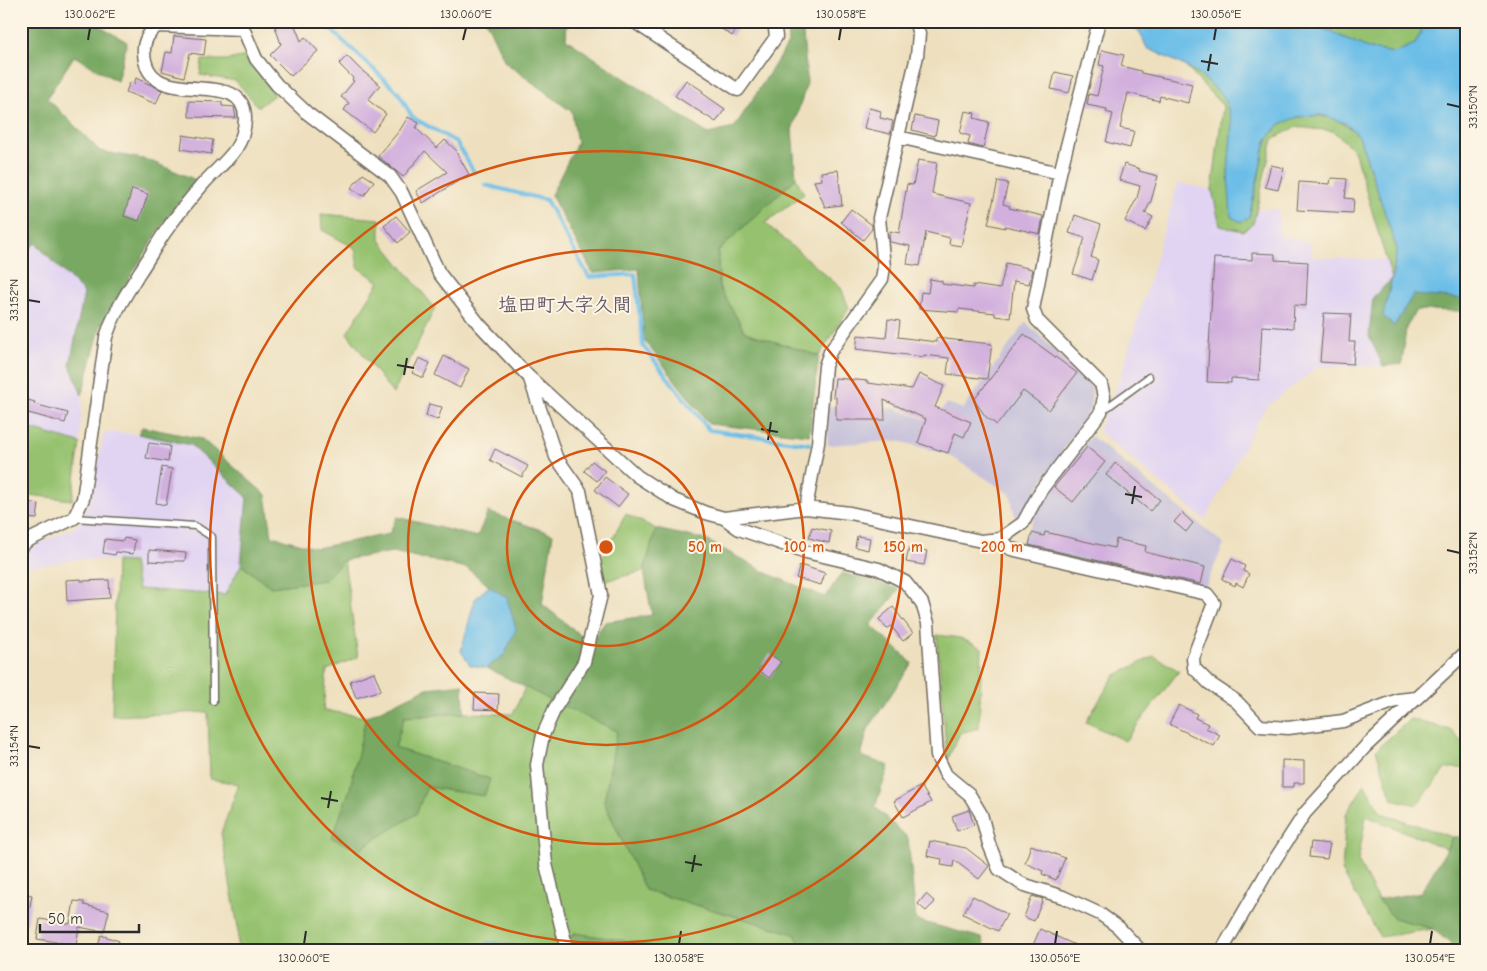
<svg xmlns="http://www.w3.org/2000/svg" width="1487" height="971" viewBox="0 0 1487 971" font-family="'Comic Neue','Klee One',sans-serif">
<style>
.built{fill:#e1d4f3}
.industrial{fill:#c5c0da}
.green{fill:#96c270;stroke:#60764e}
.forest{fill:#78a862;stroke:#526a46}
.water{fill:#6cbee8;stroke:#4c748a}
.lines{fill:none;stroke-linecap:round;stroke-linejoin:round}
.stream{stroke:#6cbee8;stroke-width:4}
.building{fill:#d2b0de}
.lane-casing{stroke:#6f6a5f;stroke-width:9}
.street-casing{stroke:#6f6a5f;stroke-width:15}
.lane{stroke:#fff;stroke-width:6}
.street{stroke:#fff;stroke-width:12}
.ticks{fill:none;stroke:#2b2b2b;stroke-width:2}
.ring{fill:none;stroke:#d5540f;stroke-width:2.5}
.labels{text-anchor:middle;stroke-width:4;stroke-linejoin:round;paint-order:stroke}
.quarter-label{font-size:19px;font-weight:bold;fill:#655a6a;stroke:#fcf5e5}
.centre{fill:#d5540f;stroke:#fcf5e5;stroke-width:2.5}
.ring-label{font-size:15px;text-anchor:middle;font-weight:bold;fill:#d5540f;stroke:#fcf5e5;stroke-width:4;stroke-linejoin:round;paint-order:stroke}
.neatline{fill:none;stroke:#2b2b2b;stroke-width:2}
.ticks-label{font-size:12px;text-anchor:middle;fill:#2b2b2b}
</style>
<rect width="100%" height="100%" fill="#fcf5e5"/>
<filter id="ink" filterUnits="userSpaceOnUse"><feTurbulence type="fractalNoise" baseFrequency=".02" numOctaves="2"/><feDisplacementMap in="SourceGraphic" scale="10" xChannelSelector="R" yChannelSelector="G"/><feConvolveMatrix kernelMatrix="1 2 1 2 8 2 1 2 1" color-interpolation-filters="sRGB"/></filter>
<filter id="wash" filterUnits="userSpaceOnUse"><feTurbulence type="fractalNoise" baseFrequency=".0096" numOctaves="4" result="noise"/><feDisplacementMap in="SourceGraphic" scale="20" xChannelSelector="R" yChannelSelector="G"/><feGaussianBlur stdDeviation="1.12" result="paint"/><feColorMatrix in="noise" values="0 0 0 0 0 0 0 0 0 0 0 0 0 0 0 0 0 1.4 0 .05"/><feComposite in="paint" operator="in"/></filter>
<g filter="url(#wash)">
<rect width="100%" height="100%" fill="#eee0bf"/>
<path class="built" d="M1178,183L1212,190L1221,226L1253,224L1256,210L1279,209V235L1310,243L1313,257L1386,260L1392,279L1373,297L1369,336L1383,366L1318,367L1265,408L1205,520L1098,431L1121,375Z
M34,243L84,293L70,365L82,395L80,443L21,426V259Z
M104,432L138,434L191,445L247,497L241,565L225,595L137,589L133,562L81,559L21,568V556L32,547L77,526L91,498Z"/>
<path class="industrial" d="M1026,322L1092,388L1090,409L1016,521L1010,494L949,455L898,441L828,445L826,406L895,408L932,422L947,403L963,409Z
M1091,436L1224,544L1204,590L1020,546L1047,493Z"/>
<path class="green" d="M1306,21H1421L1420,34L1415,44L1394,53L1370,49Z
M247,56L274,95L258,107L236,81L200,75L202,60H227Z
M1185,66L1205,79L1224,97L1232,122L1228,174L1240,222L1249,217C1252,204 1256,190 1259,176C1265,142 1267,119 1308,116C1330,115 1344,121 1359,136L1397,249L1392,279L1354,150L1333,131L1296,127L1273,139L1253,224L1243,231L1220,226L1212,190L1223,106Z
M796,178L804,194L765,223L841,288L849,308L819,356L745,332L719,287L718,251Z
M321,214L380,219V240L435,308L393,394L347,333L379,282L358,267L355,248L322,230Z
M21,426L80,443L72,500L21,494Z
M626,514L656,529L644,571L605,581L600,561Z
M344,560L358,657L327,670L323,710L366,717L350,789L333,838L415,814L427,787L484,796L490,779L395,748L404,717L464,713L513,714L525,687L618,731L604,802L645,890L795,934L803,950H663L645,944L575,933L554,950L487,942L479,950H237L238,927L221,833L239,784L210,779L208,712L112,716L116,561L133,562L138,589L225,595L241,565L271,587L324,580Z
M937,635L960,638L982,648L979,728L960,733L947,761Z
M1154,656L1179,671L1125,741L1086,722L1114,676Z
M1410,719L1450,730L1466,745V768H1446L1417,805L1392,799L1376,750Z
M1365,784L1381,813L1452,837L1447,849L1366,816L1358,861L1378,900L1394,918L1433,929L1380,937L1342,871L1346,814Z"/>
<path class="forest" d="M21,21H91L127,42L117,81L74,56L47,98L100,151L148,160L196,180L160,228L101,325L82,395L70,365L84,293L35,243L21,259Z
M486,21H567L566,39L708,134L734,128L788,44L787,21H802L807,83L792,130L796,178L718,251L719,287L745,332L819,356L809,435L709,424L644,340L639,269L593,273L551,195L577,143L572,112L505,62Z
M1392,279L1383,316L1394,326L1413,295L1465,298L1466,314L1459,311L1416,310L1406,328L1402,364L1383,366L1369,336L1373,297Z
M142,427L202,439L266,495L272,536L316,548L389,534L397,517L477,537L488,512L553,534L542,604L590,643L605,622L652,615L644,571L656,529L706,540L771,575L825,597L842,573L899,589L871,625L912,663L868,729L861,756L889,766L875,807L908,838L916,920L982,938L987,950H803L795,934L645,890L604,802L617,731L558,704L487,668L505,654L507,598L489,586L467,568L393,552L344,560L324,580L271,587L241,565L247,497L191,445L138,434Z
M463,684L464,713L404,717L395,748L490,779L484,796L427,787L416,814L358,850L332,838L350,789L366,717L427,688Z
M1452,837H1466V950H1458L1433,929L1394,918L1378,900L1421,892L1447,849Z
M575,933L645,944L663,950H554Z"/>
<path class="water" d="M1124,21H1306L1370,49L1394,53L1415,44L1420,34L1421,21H1466V299L1413,295L1394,326L1383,316L1392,279L1397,249L1359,136L1347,124L1322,115L1298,117L1280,124L1266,141L1249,217L1241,222L1231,217L1228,174L1232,122L1224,97L1205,79L1185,66L1147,48L1139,31Z
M489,586L507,598L516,629L505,654L487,668L470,665L461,651L475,599Z
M487,942L552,950H479Z"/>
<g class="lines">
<path class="stream" d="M318,21L326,25L398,92L412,117L456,142L474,172
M485,185L546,200L589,277L635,274L643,346L709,430L810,444"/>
</g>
<g id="blocks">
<path class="building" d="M273,21H293L301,41L305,37L318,51L291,76L270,55L281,44Z
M710,21H742L732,36Z
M174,36L206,39L204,55L190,53L184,77L162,71L166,52L172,53Z
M1102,50L1124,55L1121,66L1141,71V73L1192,84L1188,103L1160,96L1159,101L1128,93L1120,128L1134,131L1130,148L1106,142L1113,114L1106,112L1107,109L1087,105L1089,94L1097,96L1104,66L1099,65Z
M347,56L360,69L380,85L368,100L386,114L373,132L344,110L349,103L341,97L354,81L352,80L353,78L339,64Z
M1055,72L1073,76L1069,93L1051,89Z
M136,78L162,90L156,104L126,92L130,82L134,84Z
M686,80L703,91L702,93L725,109L716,122L675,96Z
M189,101L222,102V106L234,107L236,118L189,117Z
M869,108L881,111L880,118L893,121L890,134L864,128Z
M965,111L975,113L974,118L989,122L983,148L968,144L970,136L960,133Z
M915,116L938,121L935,136L912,130Z
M408,117L419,123L416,128L437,148L445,140L457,151L456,152L469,174L423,203L416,191L447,172L425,151L403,177L378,156L400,130Z
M183,135L213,140L211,154L181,149Z
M918,160L937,163L932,194L971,203L961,246L949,244L950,238L926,232L920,266L907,264L910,246L890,242L889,236L890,231L899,233L907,184L913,185Z
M1124,164L1140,169L1139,171L1158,176L1151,201L1145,213L1153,217L1145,231L1125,221L1137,198L1140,186L1119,180Z
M1271,165L1284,168L1278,190L1265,187Z
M838,170L842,205L825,207L814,181L822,180L821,172Z
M363,174L374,181L364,196L351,188Z
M1331,178L1347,179L1345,198L1354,199L1353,213L1297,210L1299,182L1330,184Z
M998,181L1008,183L1003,204L1010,206L1009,208L1043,216L1040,234L1005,226V228L988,224Z
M132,189L148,194L139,221L124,216Z
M851,209L872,225V229L863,240L841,222Z
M1075,215L1101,224L1091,257L1098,260L1092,280L1073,274L1085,238L1069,233Z
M396,216L410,232L398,243L384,226Z
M1252,253L1275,254V260L1308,262L1306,306L1294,305L1293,328L1262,326L1259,380L1231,378V383L1207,382L1214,258L1252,260Z
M1006,263L1032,269L1029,284L1014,281L1010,318L995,316V313L959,309L958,312L919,309L921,292L928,293L930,279L942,281V284L973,288V285L1000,289Z
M1324,313L1351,314L1349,342H1355L1353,364L1320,362Z
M888,319L900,321L898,337L936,342V338L992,344L987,379L947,374L949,358L924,355V357L856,349L858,335L886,338Z
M1024,334L1077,373L1049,410L1023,391L997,425L986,417L974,400Z
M444,356L469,369L460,388L435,375Z
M419,358L430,363L423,378L412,373Z
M919,374L944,386L935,407L971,422L964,437L955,433L948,453L918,443L926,419L884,400L885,420H836V397H833L835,378L868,381V383L912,389Z
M21,398L35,402L34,404L68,413L65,423L21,411Z
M429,404L442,407L438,420L426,416Z
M149,443L170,446L168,462L146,458Z
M1087,447L1105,462L1073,502L1054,487Z
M495,449L528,466L522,477L490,460Z
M592,461L605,471L597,481L584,471Z
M1115,463L1160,500L1150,511L1106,475Z
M162,467L172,469L166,505L156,503Z
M605,477L628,494L618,507L595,490Z
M26,502L39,504L37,519L24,518Z
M1182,513L1193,523L1186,532L1174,522Z
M812,527L831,531L829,543L809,538Z
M1045,532L1114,548L1116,539L1146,546L1145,552L1205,567L1201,584L1029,545L1032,533L1044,536Z
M857,536L870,538L868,550L855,547Z
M124,538L135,540L133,554L116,552L115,555L103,553L105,539L123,541Z
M909,548L927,551L924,565L906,562Z
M149,550L186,553L185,561H165V562L149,561Z
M1232,559L1245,566L1243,571L1249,574L1243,587L1236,583L1235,586L1222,579Z
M800,565L825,573L821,585L796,578Z
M81,579V581L109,580L110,598L67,601L66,580Z
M893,607L913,633L903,641L891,626L887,629L879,619Z
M770,654L781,662L769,678L758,670Z
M374,672L381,690L356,698L350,681Z
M475,693L499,694L498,710L474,709Z
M1179,705L1197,714L1195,718L1208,724L1206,728L1220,735L1214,746L1169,724Z
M1282,760L1304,761V783H1294V787H1282Z
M921,786L931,802L903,817L894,801Z
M969,810L974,825L957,831L952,816Z
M930,841L966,848L989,866L979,879L954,860L953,867L941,865L942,859L927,856Z
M1311,842L1330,844L1327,859L1309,857Z
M1031,845L1065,858L1056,880L1042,874L1043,871L1025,863Z
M21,893L32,895L27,924L21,923Z
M926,894L935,902L926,911L918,904Z
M973,896L1007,914L998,931L963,914Z
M1032,896L1043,899L1034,921L1024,917Z
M74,901L84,902V905L109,911L104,932L79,927L76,945L37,939L40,919L70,924Z
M1040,929L1086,950H1031Z
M101,935L119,941L116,950H97Z"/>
</g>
</g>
<g filter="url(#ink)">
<use href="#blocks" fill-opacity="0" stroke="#6f6a5f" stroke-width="1"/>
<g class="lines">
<defs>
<path id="lane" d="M1102,411L1149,377
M74,518L195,526L212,537L213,701"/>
<path id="street" d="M240,21L256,59L277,85L307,113L390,176L402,193L439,273L479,324L529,377L637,476L674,500L706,513L724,518L739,529L806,552L879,569L905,582L922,603L928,623L937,756L946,775L969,794L981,814L989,844L999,869L1022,884L1063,897L1100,914L1118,927L1140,950
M633,21L738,90L776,37L774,21
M898,137L1060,173
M530,379L556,457L580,491L601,595L584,662L555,708L543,735L537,765L546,864L567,950
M806,508L818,443L825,366L830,352L882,279L884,267L879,218L917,56L919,34L915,21
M724,518L806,508L850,513L981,541L1000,539L1023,523L1041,490L1101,412L1104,397L1101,384L1037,320L1033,309L1060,173L1099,21
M1000,539L1011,549L1207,594L1214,603L1193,658L1194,668L1209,683L1236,701L1260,726L1288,728L1343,721L1398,700L1416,698
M21,547L27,541L74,518L83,499L106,337C114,312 126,295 139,273C148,260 156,245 165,232C177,215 190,199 203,184C221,163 244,152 245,119C246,62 146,116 144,52C143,42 149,32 157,26L243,29
M1222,950L1267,872L1305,813L1365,747L1466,652"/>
</defs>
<use href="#lane" class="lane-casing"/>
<use href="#street" class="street-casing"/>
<use href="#lane" class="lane"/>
<use href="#street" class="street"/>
</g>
</g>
<path class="ticks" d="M88,40L90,28M463,40L466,28M839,40L841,28M1214,40L1216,28M1201,61L1218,64M1208,71L1211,54M1447,104L1460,107M28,300L40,302M397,365L414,368M404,375L407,358M761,429L778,432M768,440L771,422M1125,494L1142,497M1132,504L1135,486M1447,550L1460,553M28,746L40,748M321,798L338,801M328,808L331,791M685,862L702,865M692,872L695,855M304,944L306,931M679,944L681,931M1055,944L1057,931M1430,944L1432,931"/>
<g class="ring">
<circle cx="606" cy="547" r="99"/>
<circle cx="606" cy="547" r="198"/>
<circle cx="606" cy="547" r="297"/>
<circle cx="606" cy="547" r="396"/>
</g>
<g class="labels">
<g class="quarter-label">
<text x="565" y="311">塩田町大字久間</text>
</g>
</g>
<circle cx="606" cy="547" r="8" class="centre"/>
<g class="ring-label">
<text x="705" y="552">50 m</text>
<text x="804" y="552">100 m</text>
<text x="903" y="552">150 m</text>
<text x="1002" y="552">200 m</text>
</g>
<rect width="1487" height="971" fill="none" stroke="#fcf5e5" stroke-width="55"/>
<path d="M40 924v8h99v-8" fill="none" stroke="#2b2b2b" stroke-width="2.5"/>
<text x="48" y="924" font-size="15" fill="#2b2b2b" stroke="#fcf5e5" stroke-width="4" paint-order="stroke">50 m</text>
<rect x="28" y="28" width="1432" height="916" class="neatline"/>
<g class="ticks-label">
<text x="90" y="18">130.062°E</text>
<text x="466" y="18">130.060°E</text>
<text x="841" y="18">130.058°E</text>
<text x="1216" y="18">130.056°E</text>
<text transform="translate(1473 107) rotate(-90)" y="4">33.150°N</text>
<text transform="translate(14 300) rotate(-90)" y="4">33.152°N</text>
<text transform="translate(1473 553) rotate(-90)" y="4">33.152°N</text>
<text transform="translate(14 746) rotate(-90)" y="4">33.154°N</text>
<text x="304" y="962">130.060°E</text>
<text x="679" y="962">130.058°E</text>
<text x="1055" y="962">130.056°E</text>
<text x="1430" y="962">130.054°E</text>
</g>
</svg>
